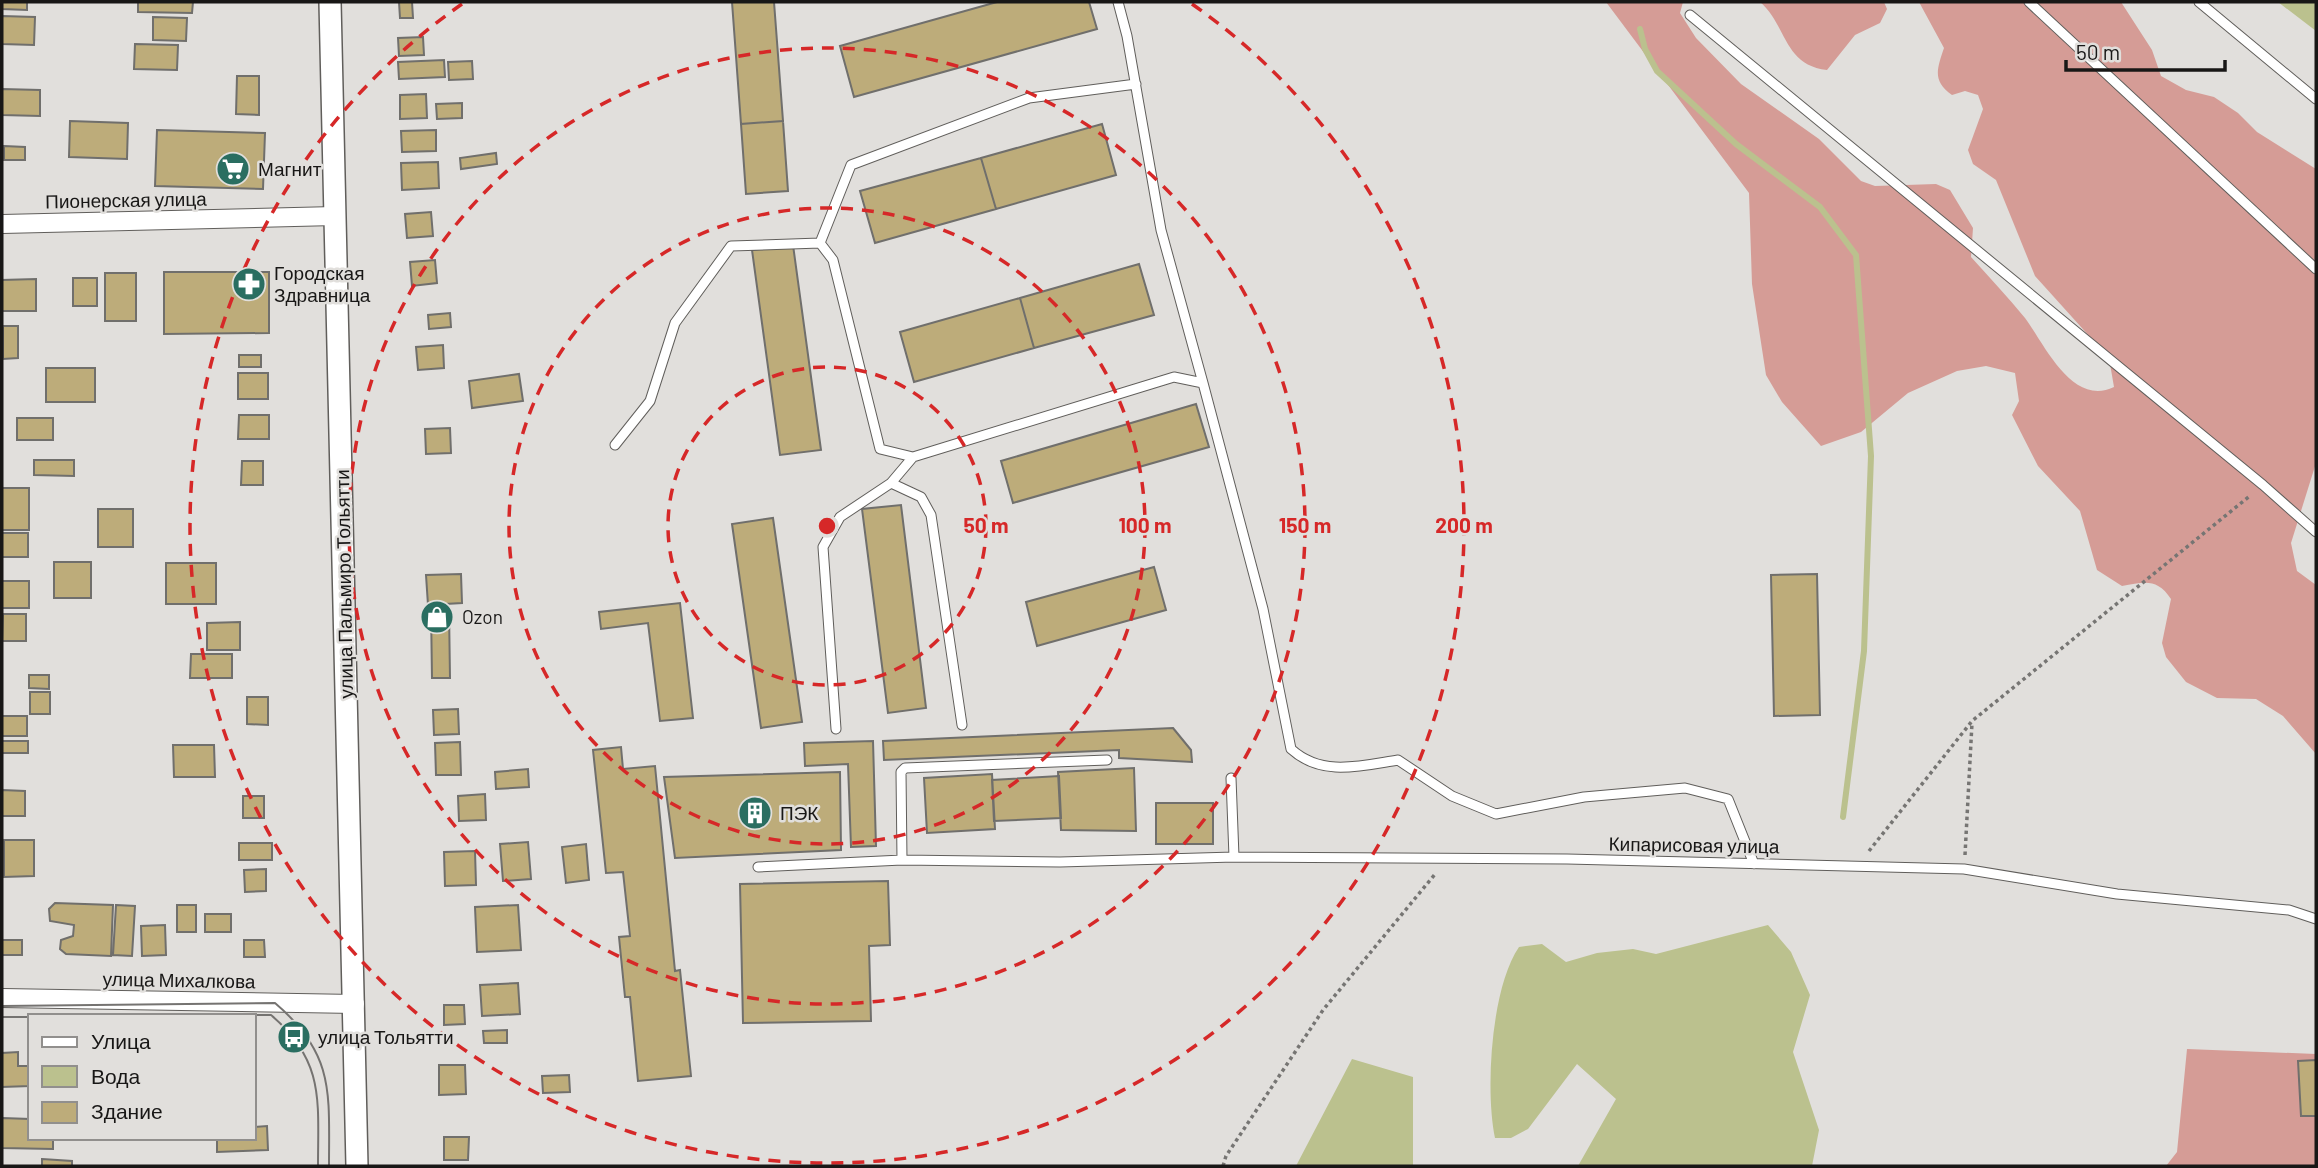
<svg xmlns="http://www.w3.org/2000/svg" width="2318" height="1168" viewBox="0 0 2318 1168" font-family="Barlow,sans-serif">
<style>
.forest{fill:#d59c96}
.water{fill:#bbc18e}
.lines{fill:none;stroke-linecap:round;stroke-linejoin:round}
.stream{stroke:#bbc18e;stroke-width:6}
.building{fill:#bdac7a;stroke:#706f6c;stroke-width:2}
.service-casing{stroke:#605e5b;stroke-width:11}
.minor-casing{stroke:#605e5b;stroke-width:20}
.tertiary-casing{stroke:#605e5b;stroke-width:24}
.path{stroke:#767573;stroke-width:3.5;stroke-dasharray:3.5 3.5;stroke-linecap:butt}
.service{stroke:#fff;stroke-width:9}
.minor{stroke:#fff;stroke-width:18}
.tertiary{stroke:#fff;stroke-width:21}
.tram{stroke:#757371;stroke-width:2}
.ring{fill:none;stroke:#d62828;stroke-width:3.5;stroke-dasharray:12 9}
.labels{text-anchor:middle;stroke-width:5;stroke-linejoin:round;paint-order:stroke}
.poi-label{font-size:19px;fill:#181716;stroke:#e1dfdc;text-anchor:start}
.street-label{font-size:19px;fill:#181716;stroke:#e1dfdc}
.centre{fill:#d62828;stroke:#e1dfdc;stroke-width:3.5}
.ring-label{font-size:21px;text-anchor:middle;font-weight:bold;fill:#d62828;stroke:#e1dfdc;stroke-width:5;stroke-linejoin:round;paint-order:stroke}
</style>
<rect width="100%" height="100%" fill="#e1dfdc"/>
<path class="forest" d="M1606,2H1683L1680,13L1696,38L1741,84L1819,139L1861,181L1875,186L1936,184L1950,190L1973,228L1971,257C1989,277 2008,297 2025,318C2045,345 2072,407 2114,387L2109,358L2035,276L1996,180L1973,164L1968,150L1983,109L1978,95L1965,91L1952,95C1932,81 1937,69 1944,48L1919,2H2121L2152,50L2161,76L2186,90L2214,97L2238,113L2257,132L2316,169V463L2291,543L2297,571L2316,585V754L2283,716L2256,699L2217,698L2186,682L2166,657L2162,643L2171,599C2157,578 2145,582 2122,586L2097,570L2080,511L2038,466L2012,415L2019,401L2015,373L1986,366L1957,371L1908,393L1861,432L1821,446L1782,402L1766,375L1752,284L1749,193Z
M1760,2H1884L1887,9L1880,23L1855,35L1827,70C1783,65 1787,25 1760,2Z
M2187,1049L2316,1054V1166H2166L2177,1152Z"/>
<path class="water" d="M2278,2H2316V32V31Z
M1768,925L1791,952L1810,995L1793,1052L1819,1130L1812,1166H1578L1616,1099L1577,1064L1528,1129L1511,1138H1495C1485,1090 1491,988 1519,947L1542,944L1566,962L1597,953L1633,949L1656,954Z
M1352,1059L1413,1077V1166H1296Z"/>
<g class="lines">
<path class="stream" d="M1640,29L1645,49L1657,71L1736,144L1820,207L1856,255L1871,456L1864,651L1843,817"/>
</g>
<path class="building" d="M2,2H27V10L2,9Z
M138,2H193L192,13L138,12Z
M399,2H412L413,18H400Z
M732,2H774L783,121L741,124Z
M997,2H1089L1097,29L854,97L840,46Z
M2,16L35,17L34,45L2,44Z
M153,17L187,18L186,41L153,40Z
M423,37L424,55L399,56L398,38Z
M135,44L178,45L177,70L134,69Z
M444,60L445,77L399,79L398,62Z
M472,61L473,79L449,80L448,62Z
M237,76H259V115L236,114Z
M2,89L40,90V116L2,115Z
M426,94L427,118L400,119V95Z
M462,103V118L437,119L436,104Z
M70,121L128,123L127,159L69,157Z
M783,121L788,191L746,194L741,124Z
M1102,124L1116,175L996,209L981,158Z
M157,130L265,133L263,189L155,186Z
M436,130V151L402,152L401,131Z
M4,146L25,147V160H4Z
M496,153L497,164L461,169L460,158Z
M981,158L996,209L875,243L860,191Z
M438,162L439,188L402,190L401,163Z
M431,212L433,236L407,238L405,214Z
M793,245L821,450L780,455L752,250Z
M435,260L437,283L412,286L410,262Z
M1139,264L1154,315L1034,348L1020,298Z
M164,272H269V333L164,334Z
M105,273H136V321H105Z
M73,278H97V306H73Z
M36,279V311H2V280Z
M1020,298L1034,348L914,382L900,332Z
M450,313L451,327L429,329L428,315Z
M3,326H18V358L3,359Z
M443,345L444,368L418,370L416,347Z
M239,355H261V367H239Z
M46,368H95V402H46Z
M238,373H268V399H238Z
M519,374L523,401L472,408L469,381Z
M1196,404L1209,447L1013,503L1001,461Z
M239,415H269V439H238Z
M17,418H53V440H17Z
M450,428L451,453L426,454L425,429Z
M34,460H74V476L34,475Z
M242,461H263V485H241Z
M2,488H29V530H2Z
M901,505L926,708L888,713L862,509Z
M98,509H133V547H98Z
M773,518L802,722L761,728L732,524Z
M2,533H28V557H2Z
M54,562H91V598H54Z
M166,563H216V604H166Z
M1154,567L1166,610L1037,646L1026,602Z
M461,574L462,603L428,605L426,575Z
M1817,574L1820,715L1774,716L1771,575Z
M2,581H29V608H2Z
M680,603L693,718L660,721L648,623L601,629L599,612Z
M431,609H449L450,678H432Z
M3,614H26V641H2Z
M240,622V650H207V623Z
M191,654H232V678H190Z
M29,675H49V689L29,688Z
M30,692H50V714H30Z
M247,697H268V725L247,724Z
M458,709L459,734L434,735L433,710Z
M2,716H27V736H2Z
M1173,728L1191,750L1192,762L1119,758V750L884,760L883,741Z
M2,741H28V753H2Z
M873,741L876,846L851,847L848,764L805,766L804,743Z
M460,742L461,775H436L435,743Z
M173,745H214L215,777H174Z
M621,747L623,769L655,766L675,971L680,970L691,1076L638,1081L630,997H625L619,937L630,936L623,872L606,873L593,750Z
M1134,768L1136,831L1061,830L1058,772Z
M528,769L529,787L496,789L495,772Z
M840,772L841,850L675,858L664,777Z
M992,774L995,829L927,833L924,778Z
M1059,776L1061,818L994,821L992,780Z
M2,790L25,791V816H2Z
M485,794L486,820L459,821L458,796Z
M243,796H264V818H243Z
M1156,803H1213V844H1156Z
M4,840H34V876L4,877Z
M528,842L531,879L503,881L500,844Z
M239,843H272V860H239Z
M586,844L589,880L566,883L562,847Z
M475,851L476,885L445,886L444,852Z
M266,869V891L245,892L244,870Z
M888,881L890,945L869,946L871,1021L743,1023L740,884Z
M55,903L113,905L111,956L66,954L60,949L61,940L73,936L74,925L50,921L49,909Z
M116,905L135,906L132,956L113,955Z
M177,905H196V932H177Z
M518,905L521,950L477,952L475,907Z
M205,914H231V932H205Z
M165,925L166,955L142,956L141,926Z
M2,940H22V955H2Z
M244,940H264L265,957H244Z
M518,983L520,1014L482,1016L480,985Z
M444,1005H464L465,1024L444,1025Z
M507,1030V1043H484L483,1031Z
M18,1052V1066H30V1086L2,1087V1053Z
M2316,1060V1116H2301L2298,1061Z
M439,1065H465L466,1094L439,1095Z
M569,1075L570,1092L543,1093L542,1076Z
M2,1118L30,1119V1138H53V1149L2,1148Z
M267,1126L268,1150L217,1152V1138H254V1127Z
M444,1137H469L468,1160H444Z
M42,1159L72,1161V1166H42Z"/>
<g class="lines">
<defs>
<path id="service" d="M1118,2L1127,36L1161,230L1203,383
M2029,2L2316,269
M2199,2L2316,99
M1690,15L2263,485L2316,532
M820,243L851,165L1029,98L1136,84
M615,445L650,401L675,323L731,246L820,243L833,260L880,449L913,457L1174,377L1203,383L1263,609L1291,749C1322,777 1360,766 1398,760L1452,796L1496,814L1584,797L1685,788L1728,799L1754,864
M891,483L921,497L931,515L962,725
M836,729L823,547L840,517L891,483L913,457
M1231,778L1234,857
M902,860L901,772L905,768L1107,760
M758,867L902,860L1060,862L1234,857L1567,859L1964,869L2117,894L2289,910L2316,919"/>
<path id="minor" d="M2,224L335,216
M2,998L355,1004"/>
<path id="tertiary" d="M330,2L357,1166"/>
</defs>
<use href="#service" class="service-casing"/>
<use href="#minor" class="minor-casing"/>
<use href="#tertiary" class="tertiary-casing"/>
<path class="path" d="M1869,851L1972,721L2251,495
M1965,855L1972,723
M1223,1166L1226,1156L1323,1010L1436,873"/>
<use href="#service" class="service"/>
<use href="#minor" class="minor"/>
<use href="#tertiary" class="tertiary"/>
<path class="tram" d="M2,1006L275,1003C335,1054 329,1093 329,1166
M131,1016L271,1015C325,1061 318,1101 318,1166
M2,1017H30"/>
</g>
<g class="ring">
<circle cx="827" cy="526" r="159"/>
<circle cx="827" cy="526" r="318"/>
<circle cx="827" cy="526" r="478"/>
<path d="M1192 4A637 637 0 1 1 462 4"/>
</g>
<defs>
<symbol id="supermarket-disc" viewBox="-11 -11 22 22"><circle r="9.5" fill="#2a6e61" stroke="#e1dfdc"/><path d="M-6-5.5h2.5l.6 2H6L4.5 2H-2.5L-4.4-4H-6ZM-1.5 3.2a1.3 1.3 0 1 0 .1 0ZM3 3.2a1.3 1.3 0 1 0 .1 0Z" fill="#fff"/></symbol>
<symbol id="pharmacy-disc" viewBox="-11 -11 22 22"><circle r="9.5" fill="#2a6e61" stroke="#e1dfdc"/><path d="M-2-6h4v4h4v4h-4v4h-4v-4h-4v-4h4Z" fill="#fff"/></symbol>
<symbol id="shop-disc" viewBox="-11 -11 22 22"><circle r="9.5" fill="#2a6e61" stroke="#e1dfdc"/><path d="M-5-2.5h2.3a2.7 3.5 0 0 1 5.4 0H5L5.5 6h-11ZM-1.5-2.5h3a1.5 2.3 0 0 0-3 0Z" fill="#fff"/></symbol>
<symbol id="building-disc" viewBox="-11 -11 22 22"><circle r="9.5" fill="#2a6e61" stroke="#e1dfdc"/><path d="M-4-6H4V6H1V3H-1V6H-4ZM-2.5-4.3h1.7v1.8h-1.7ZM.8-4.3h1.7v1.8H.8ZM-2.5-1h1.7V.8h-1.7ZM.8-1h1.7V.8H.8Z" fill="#fff"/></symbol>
<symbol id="bus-disc" viewBox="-11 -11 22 22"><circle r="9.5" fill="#2a6e61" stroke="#e1dfdc"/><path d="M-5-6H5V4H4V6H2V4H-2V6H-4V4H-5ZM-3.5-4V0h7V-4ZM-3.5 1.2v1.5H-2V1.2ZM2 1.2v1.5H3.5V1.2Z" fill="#fff"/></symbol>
</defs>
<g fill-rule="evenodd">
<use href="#supermarket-disc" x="214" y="150" width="38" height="38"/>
<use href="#pharmacy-disc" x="230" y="265" width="38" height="38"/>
<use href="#shop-disc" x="418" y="598" width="38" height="38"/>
<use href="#building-disc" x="736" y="794" width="38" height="38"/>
<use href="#bus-disc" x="275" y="1018" width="38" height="38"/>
</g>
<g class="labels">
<g class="poi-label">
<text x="258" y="176">Магнит</text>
<text x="274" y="280">Городская<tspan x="274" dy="22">Здравница</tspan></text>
<text x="462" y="624">Ozon</text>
<text x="780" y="820">ПЭК</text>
<text x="318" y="1044">улица Тольятти</text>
</g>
<g class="street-label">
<text transform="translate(126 200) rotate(-1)" y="7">Пионерская улица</text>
<text transform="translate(344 584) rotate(-91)" y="7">улица Пальмиро Тольятти</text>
<text transform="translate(1694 845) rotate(1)" y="7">Кипарисовая улица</text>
<text transform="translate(179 980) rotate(1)" y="7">улица Михалкова</text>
</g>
</g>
<circle cx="827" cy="526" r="10" class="centre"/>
<g class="ring-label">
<text x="986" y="533">50 m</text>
<text x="1145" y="533">100 m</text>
<text x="1305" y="533">150 m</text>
<text x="1464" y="533">200 m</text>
</g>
<rect width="2318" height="1168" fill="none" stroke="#181716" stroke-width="7"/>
<rect x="28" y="1014" width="228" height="126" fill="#e1dfdc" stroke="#918f8d" stroke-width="2"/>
<rect x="42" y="1037" width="35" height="10" fill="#ffffff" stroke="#918f8d" stroke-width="2"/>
<text x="91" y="1049" font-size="21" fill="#181716">Улица</text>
<rect x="42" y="1066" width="35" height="21" fill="#bbc18e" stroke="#918f8d" stroke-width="2"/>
<text x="91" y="1084" font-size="21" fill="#181716">Вода</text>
<rect x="42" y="1102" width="35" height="21" fill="#bdac7a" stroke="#918f8d" stroke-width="2"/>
<text x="91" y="1119" font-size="21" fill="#181716">Здание</text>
<path d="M2066 60v10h159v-10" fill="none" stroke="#181716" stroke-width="3.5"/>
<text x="2076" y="60" font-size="21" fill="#181716" stroke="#e1dfdc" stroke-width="5" paint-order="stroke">50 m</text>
</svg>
